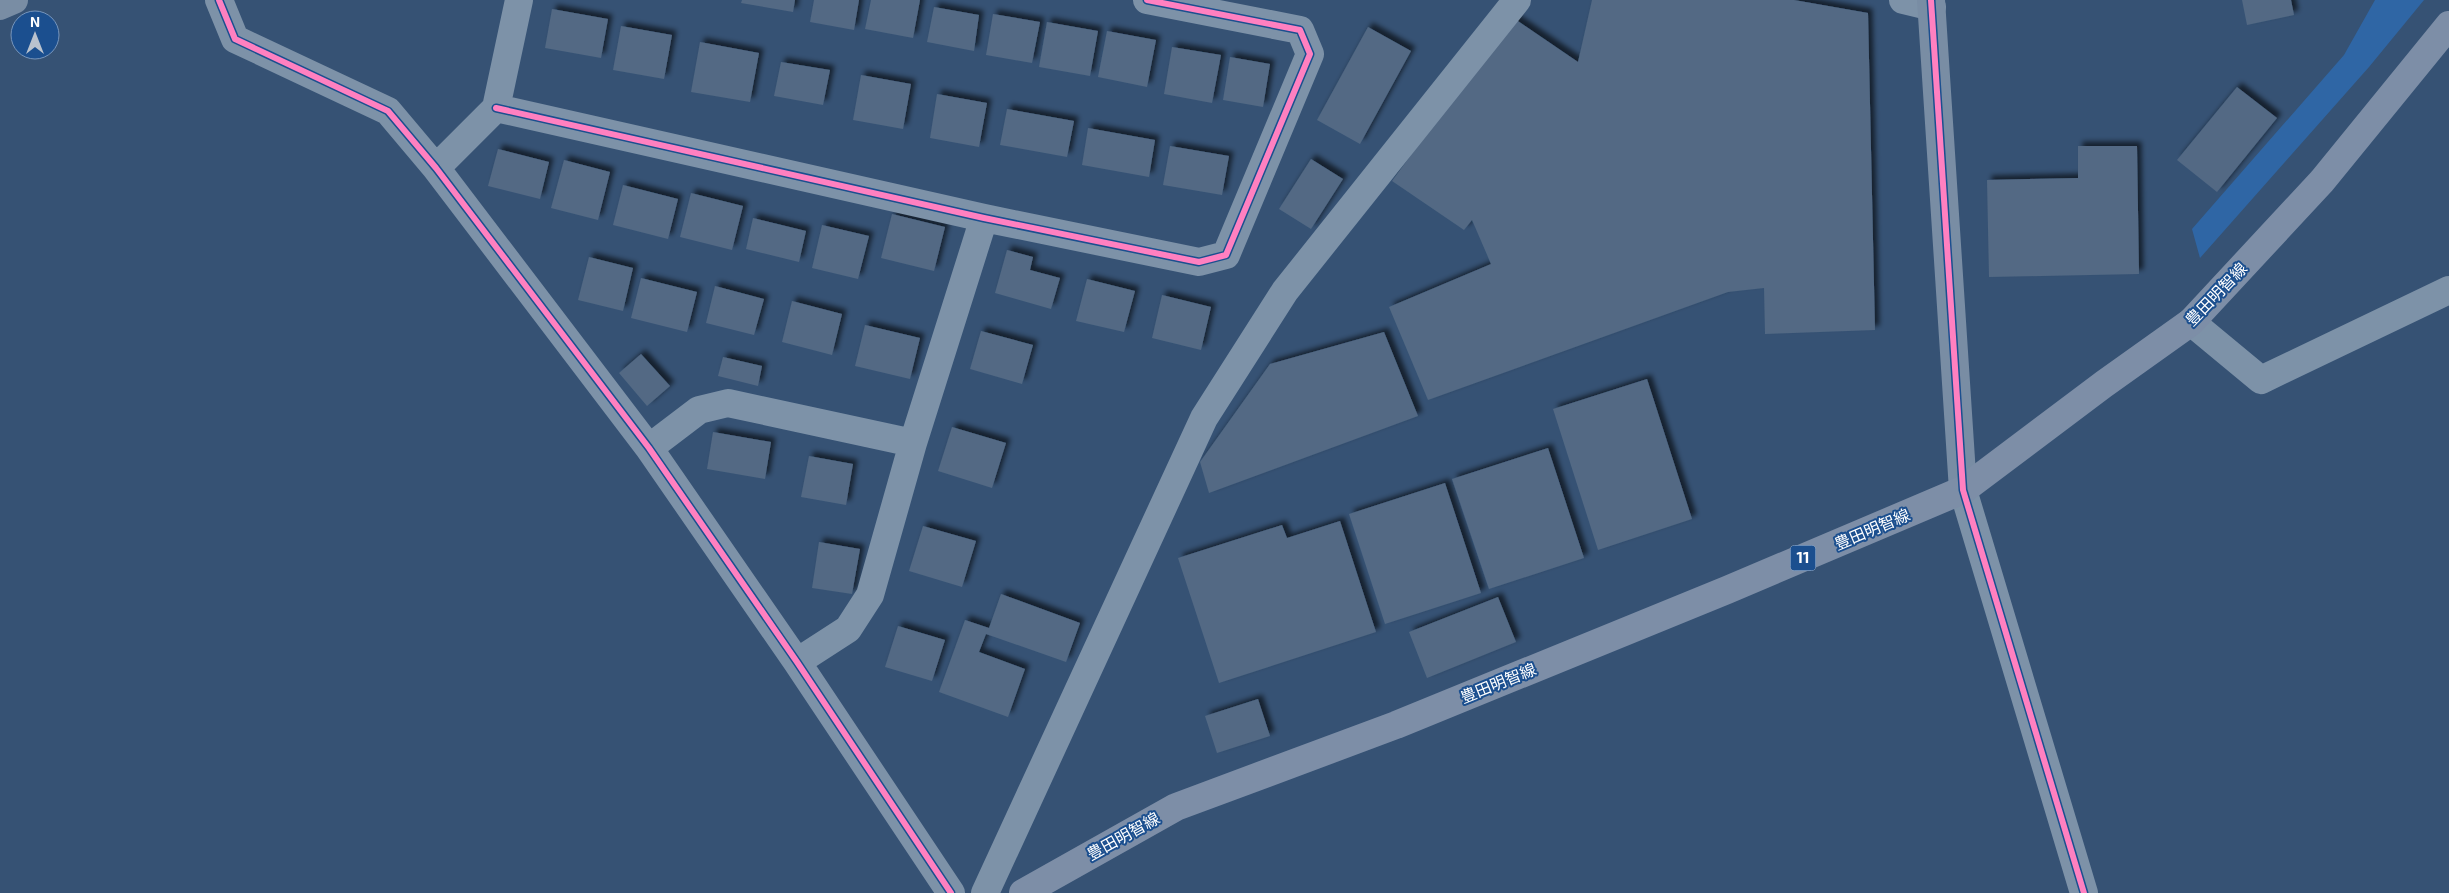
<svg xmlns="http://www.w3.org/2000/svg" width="2449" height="893" viewBox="0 0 2449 893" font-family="'Exo 2','Noto Sans JP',sans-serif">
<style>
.green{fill:#2f66a5}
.building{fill:#526984;filter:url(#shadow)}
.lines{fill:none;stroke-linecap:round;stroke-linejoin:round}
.street{stroke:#7d92a8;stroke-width:28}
.secondary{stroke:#798da4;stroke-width:28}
.primary{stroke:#7d8ea7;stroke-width:28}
.cycleway-casing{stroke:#1b4f8f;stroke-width:9}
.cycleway{stroke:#ff80c0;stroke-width:6}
.labels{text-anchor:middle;stroke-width:4;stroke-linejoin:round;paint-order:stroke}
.shield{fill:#1b4f8f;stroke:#bbcadd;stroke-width:1}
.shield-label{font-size:15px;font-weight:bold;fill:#fff}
.street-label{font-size:16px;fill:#fff;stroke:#1b4f8f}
</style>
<defs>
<filter id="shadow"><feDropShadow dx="4.5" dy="-4.5" stdDeviation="2.5" flood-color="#0009"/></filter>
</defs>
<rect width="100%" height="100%" fill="#365274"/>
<path class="green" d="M2375,0H2424L2369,67L2200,258L2192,229L2344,55Z"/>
<path class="building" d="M742,0H795L793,12L741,3Z
M814,0H859L854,30L810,22Z
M871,0H920L913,38L865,29Z
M1592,0H1794L1868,13L1875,330L1765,334L1764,288L1728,292L1428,400L1389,307L1491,264L1472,220L1464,230L1392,181L1512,17L1578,62Z
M2242,0H2291L2294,15L2247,25Z
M934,7L979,15L974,51L927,42Z
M552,9L608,19L601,58L545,48Z
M993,14L1040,22L1032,63L986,55Z
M1047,22L1098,31L1090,76L1039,67Z
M621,26L672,35L664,79L613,70Z
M1368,27L1411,51L1360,144L1317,120Z
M1107,31L1156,40L1147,87L1098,77Z
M700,42L759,53L750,102L691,92Z
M1172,47L1221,55L1212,103L1164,94Z
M1230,57L1270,64L1263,107L1223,100Z
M781,62L830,70L823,105L774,96Z
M861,75L911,84L903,129L853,120Z
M2237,87L2277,118L2217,192L2177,160Z
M937,94L987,103L979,147L930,138Z
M1007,109L1074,121L1067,157L1000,145Z
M1088,128L1155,140L1149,177L1082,165Z
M1170,146L1229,156L1222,195L1163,185Z
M2078,146H2137L2139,274L1989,277L1987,180L2078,178Z
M498,149L549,162L540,199L488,186Z
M1311,159L1343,179L1311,229L1279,209Z
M564,160L610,172L598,220L551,208Z
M623,185L678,199L668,239L613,225Z
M691,193L743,206L732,250L680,237Z
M892,214L945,227L934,271L881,258Z
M753,218L806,231L799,262L746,249Z
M822,225L869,236L858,279L812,268Z
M1007,250L1033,257L1030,270L1060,278L1051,309L995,293Z
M589,257L633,268L623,311L578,300Z
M641,278L697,292L687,332L631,318Z
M1087,279L1135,291L1124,332L1076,321Z
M715,286L764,299L754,335L706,323Z
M1162,295L1211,307L1201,350L1152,338Z
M792,301L842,314L832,355L782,342Z
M865,325L920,338L910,379L855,366Z
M981,331L1033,345L1022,384L970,369Z
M1384,332L1418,416L1209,493L1200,462L1270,364Z
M641,354L670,386L647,406L619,373Z
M723,357L762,366L758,386L718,376Z
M1647,379L1692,519L1598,550L1553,409Z
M952,427L1006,443L992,488L938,471Z
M713,432L771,442L765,479L707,469Z
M1548,448L1584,558L1489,589L1452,479Z
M809,456L853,464L846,505L801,497Z
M1445,483L1481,593L1385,624L1349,514Z
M1340,521L1376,632L1219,683L1178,558L1282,525L1287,538Z
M923,526L976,541L962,587L909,571Z
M819,542L860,549L852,594L812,588Z
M1001,594L1080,623L1066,662L986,634L979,652L1025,669L1008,717L939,692L965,620L989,628Z
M1498,597L1516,642L1427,678L1409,632Z
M898,626L945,640L932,681L885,667Z
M1258,699L1270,736L1217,753L1205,716Z"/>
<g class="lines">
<path class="street" d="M219,0L235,39L388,111L436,168L649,448L797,662L951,893
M1903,0L1932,7
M496,108L984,218L1199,262L1226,255L1310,54L1300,30L1147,0
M436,168L496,108L519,0
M2191,322L2261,380L2449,290
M649,448L699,410L728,403L913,443
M1963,490L2084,893
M797,662L848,629L870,595L913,443L984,218
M985,893L1204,418L1285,291L1517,0"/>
<path class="secondary" d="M1931,0L1963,490
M0,6L14,0"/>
<path class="primary" d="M1023,893L1176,807L1396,725L1727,590L1963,490L2104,384L2191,322L2322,181L2449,25"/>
<defs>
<path id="cycleway" d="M219,0L235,39L388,111L436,168L649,448L797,662L951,893
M1931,0L1963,490L2084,893
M496,108L984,218L1199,262L1226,255L1310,54L1300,30L1147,0"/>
</defs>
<use href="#cycleway" class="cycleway-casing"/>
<use href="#cycleway" class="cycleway"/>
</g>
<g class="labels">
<rect class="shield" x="1790.5" y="545.5" width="25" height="25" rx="4"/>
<g class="shield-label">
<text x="1803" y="563">11</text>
</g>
<g class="street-label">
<text transform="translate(2216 294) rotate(-46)" y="6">豊田明智線</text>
<text transform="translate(1872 529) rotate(-23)" y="6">豊田明智線</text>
<text transform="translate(1498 683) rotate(-22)" y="6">豊田明智線</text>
<text transform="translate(1123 836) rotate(-29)" y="6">豊田明智線</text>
</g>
</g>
<g transform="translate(35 35)"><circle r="24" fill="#1b4f8f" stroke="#7695bc"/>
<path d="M0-4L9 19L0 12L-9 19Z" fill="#b9c2ce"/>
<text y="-8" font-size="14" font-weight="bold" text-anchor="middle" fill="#ffffff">N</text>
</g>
</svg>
